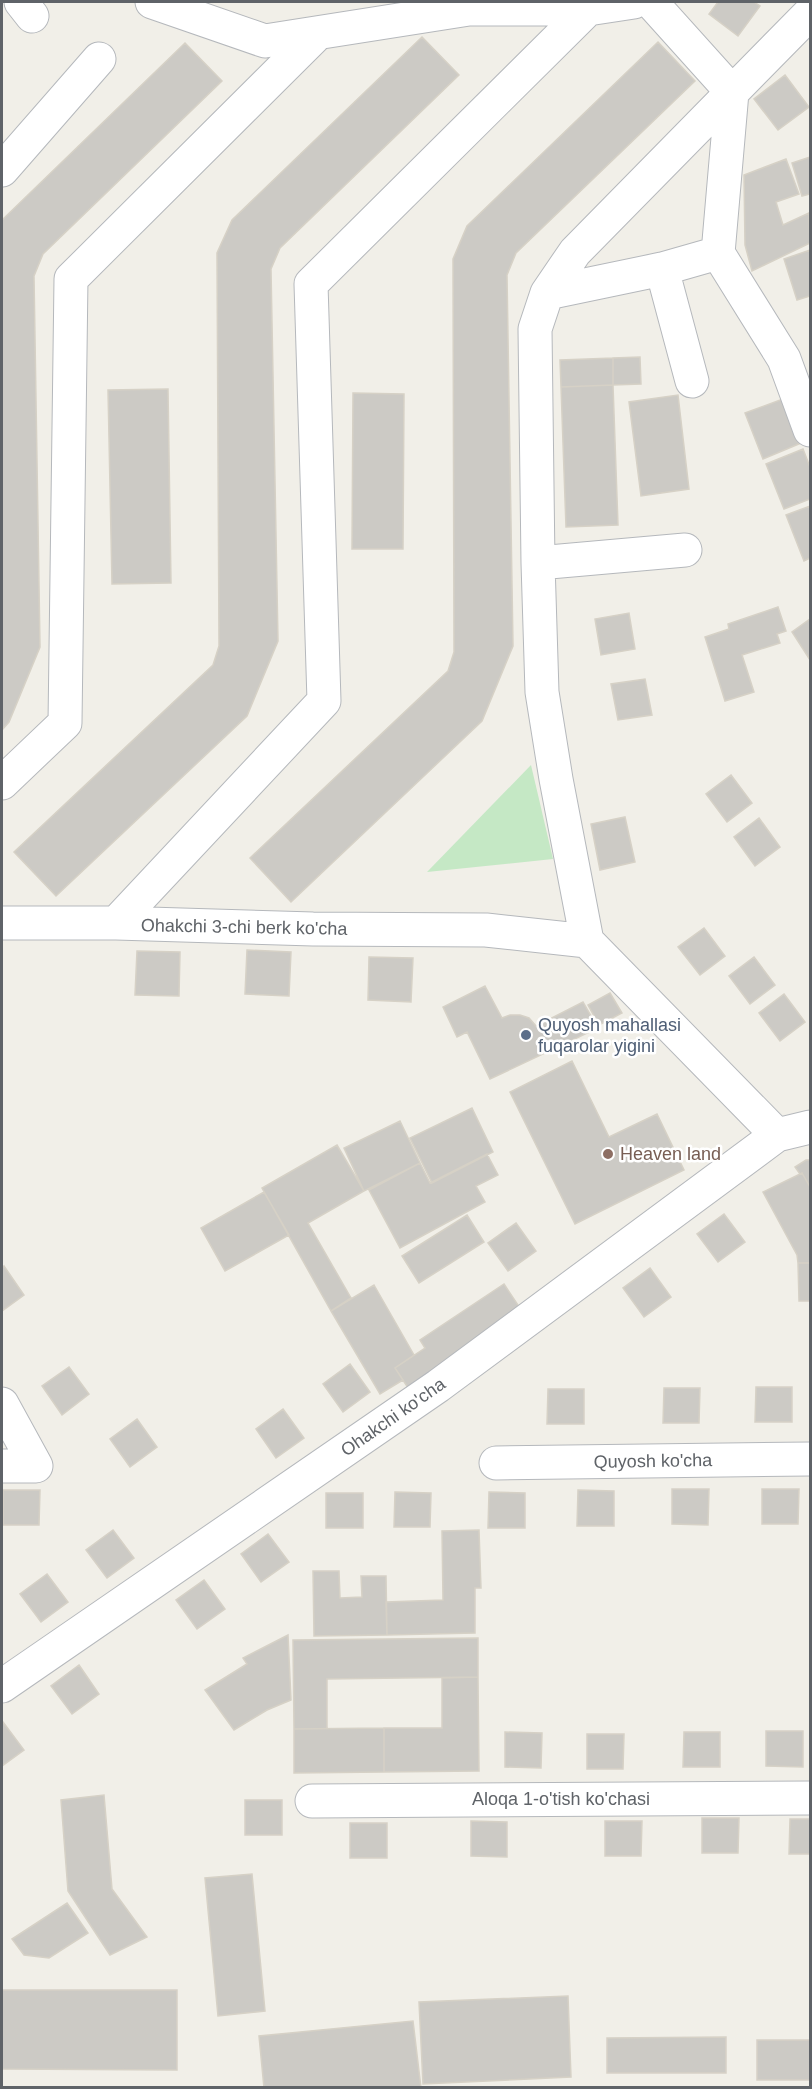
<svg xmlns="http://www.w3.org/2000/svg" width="812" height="2089" viewBox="0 0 812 2089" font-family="Helvetica,sans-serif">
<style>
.green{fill:#c5e8c5}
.building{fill:#cccac5;stroke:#d6d1c6;stroke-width:1.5}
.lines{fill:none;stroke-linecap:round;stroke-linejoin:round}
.minor-casing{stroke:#b5b8bc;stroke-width:35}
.minor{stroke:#fff;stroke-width:33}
.service-dot{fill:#5c6f8a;stroke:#fff;stroke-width:2}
.education-dot{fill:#8d6e63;stroke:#fff;stroke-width:2}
.labels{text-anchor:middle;stroke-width:5;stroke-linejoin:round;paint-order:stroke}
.street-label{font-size:18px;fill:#5f6368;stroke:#fff}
.service-label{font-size:18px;fill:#4e5e75;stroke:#fff;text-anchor:start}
.education-label{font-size:18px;fill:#785e54;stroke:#fff;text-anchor:start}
</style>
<rect width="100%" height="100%" fill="#f1efe8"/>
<path class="green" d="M531,765L553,859L427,872Z"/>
<path class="building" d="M718,2H754L760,6L738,36L709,14Z
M422,37L459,75L280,248L271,269L278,641L247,716L56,896L14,852L213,665L219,646L217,253L232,220Z
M658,42L695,81L516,253L507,275L513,646L482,721L291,902L250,858L448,671L454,652L453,259L467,226Z
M185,43L222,81L43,254L34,276L40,647L9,722L2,730V220Z
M785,75L809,107L778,130L754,99Z
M810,157V194L802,196L792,163Z
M786,159L799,194L776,202L783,225L809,213L810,243L752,271L745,245L744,175Z
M810,250V296L797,300L784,259Z
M640,357L641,384L613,385V358Z
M613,358V385L561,387L560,360Z
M613,385L618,525L566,527L561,387Z
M168,389L171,583L112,584L108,390Z
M353,393L404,394L403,549H352Z
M678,395L689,489L641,496L629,402Z
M783,399L801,443L763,459L745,413Z
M803,449L810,467V499L784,509L766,464Z
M810,506V558L804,561L786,515Z
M778,607L786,631L777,634L780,643L742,655L754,692L725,701L705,637L729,629L728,624Z
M629,613L635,649L601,655L595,619Z
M810,619V660L792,632Z
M645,679L652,715L618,720L611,684Z
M731,775L752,803L727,822L706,794Z
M625,817L635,862L600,870L591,824Z
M759,818L780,847L755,866L734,837Z
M704,928L725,956L700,975L678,947Z
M247,950L291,952L289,996L245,994Z
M137,951L180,952L179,996L135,995Z
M369,957L413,958L411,1002L368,1000Z
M754,957L775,985L750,1004L729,976Z
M485,986L502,1018L510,1015H520L529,1018L536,1026L583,1002L598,1028L490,1079L467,1032L457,1037L443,1007Z
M610,993L622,1013L599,1025L588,1005Z
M784,994L805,1022L780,1041L759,1013Z
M572,1061L609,1137L657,1114L684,1170L575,1224L510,1092Z
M472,1108L493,1152L432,1183L410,1138Z
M400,1121L420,1163L364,1191L344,1148Z
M337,1145L364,1191L308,1223L351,1298L331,1311L262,1188Z
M487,1154L498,1175L476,1186L485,1202L400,1248L369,1190L420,1163L430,1183Z
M806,1160H810V1187L802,1173L800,1174L795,1167Z
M802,1173L810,1187V1263H798L797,1255L763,1192Z
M264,1192L289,1235L225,1271L201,1228Z
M724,1214L745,1242L718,1262L697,1234Z
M467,1215L484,1242L419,1283L402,1256Z
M516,1223L536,1251L508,1271L488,1243Z
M798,1263H810V1301H799Z
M4,1266L24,1295L2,1311V1268Z
M650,1268L671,1297L644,1317L623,1288Z
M504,1284L526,1317L412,1394L395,1368L425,1348L420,1340Z
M374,1285L414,1355L395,1368L403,1380L380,1394L331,1311Z
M350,1364L370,1392L343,1412L323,1384Z
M69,1367L89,1394L62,1415L42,1386Z
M756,1387H792V1422H755Z
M664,1388H700L699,1423H663Z
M548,1389H584V1424H547Z
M283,1409L304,1438L276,1458L256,1429Z
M137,1419L157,1447L130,1467L110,1439Z
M672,1489H709L708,1525L672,1524Z
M762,1489H799L798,1524H762Z
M3,1490H40L39,1525H3Z
M578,1490L614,1491V1526H577Z
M395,1492L431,1493L430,1527H394Z
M489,1492L525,1493V1528H488Z
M326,1493H363V1528H326Z
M113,1530L134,1558L107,1578L86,1550Z
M479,1530L481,1588H475V1633L387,1635L386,1602L443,1600L442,1531Z
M268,1534L289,1562L261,1582L241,1554Z
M313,1571H339L340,1598L362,1597L361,1576H386L387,1635L314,1636Z
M47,1574L68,1602L41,1622L20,1594Z
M204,1580L225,1609L197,1629L176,1600Z
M288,1635L291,1700L267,1710L234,1730L205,1690L247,1664L243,1658Z
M478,1638V1677L327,1679V1729H294L293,1640Z
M79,1665L99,1694L72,1714L51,1686Z
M478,1677L479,1771L384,1772V1728H442V1678Z
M3,1722L24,1750L2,1766V1723Z
M384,1728V1772L294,1773V1729Z
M766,1731H803V1767L766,1766Z
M505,1732L542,1733L541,1768L505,1767Z
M684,1732H720V1767H683Z
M587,1734H624L623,1769H587Z
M104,1795L112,1889L147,1937L110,1955L68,1891L61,1800Z
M245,1800H282V1835H245Z
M702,1818H739L738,1853H702Z
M790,1819H810V1854H789Z
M471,1821L507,1822V1857L471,1856Z
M605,1821H642L641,1856H605Z
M350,1823H387V1858H350Z
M252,1874L265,2011L218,2016L205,1878Z
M67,1903L88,1933L49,1958L24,1955L12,1939Z
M2,1990H177V2070L2,2069Z
M568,1996L571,2077L423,2084L419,2002Z
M413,2021L421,2088H264L259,2036Z
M726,2037V2073H607V2038Z
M757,2040H810V2080H757Z"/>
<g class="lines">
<defs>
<path id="minor" d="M21,2L32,16
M152,2L265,41L469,9H588L634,2
M651,2L732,92
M732,92L718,253L784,359L810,430
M2,170L99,59
M662,269L692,381
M547,293L662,269L718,253
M538,563L685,550
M2,783L65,723L71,279L318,33
M2,923H116L313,929L486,930L587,941L777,1135
M116,923L324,701L311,284L588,9
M587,941L556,779L542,692L538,563L535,329L547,293L575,252L810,13
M2,1404L36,1466H2
M496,1463L810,1459
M2,1686L438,1386L777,1135L810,1127
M312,1801L810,1798"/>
</defs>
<use href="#minor" class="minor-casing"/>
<use href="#minor" class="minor"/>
</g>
<circle class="service-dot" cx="526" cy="1035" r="6"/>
<circle class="education-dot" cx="608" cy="1154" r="6"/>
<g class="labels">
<g class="street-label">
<text transform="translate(244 927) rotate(1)" y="6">Ohakchi 3-chi berk ko'cha</text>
<text transform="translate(393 1417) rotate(-35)" y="6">Ohakchi ko'cha</text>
<text transform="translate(653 1461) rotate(-1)" y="6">Quyosh ko'cha</text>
<text x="561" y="1805">Aloqa 1-o'tish ko'chasi</text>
</g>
<g class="service-label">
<text x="538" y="1031">Quyosh mahallasi<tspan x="538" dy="21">fuqarolar yigini</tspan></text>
</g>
<g class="education-label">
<text x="620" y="1160">Heaven land</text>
</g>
</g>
<rect width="812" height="2089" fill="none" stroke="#5f6368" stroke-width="6"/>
</svg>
